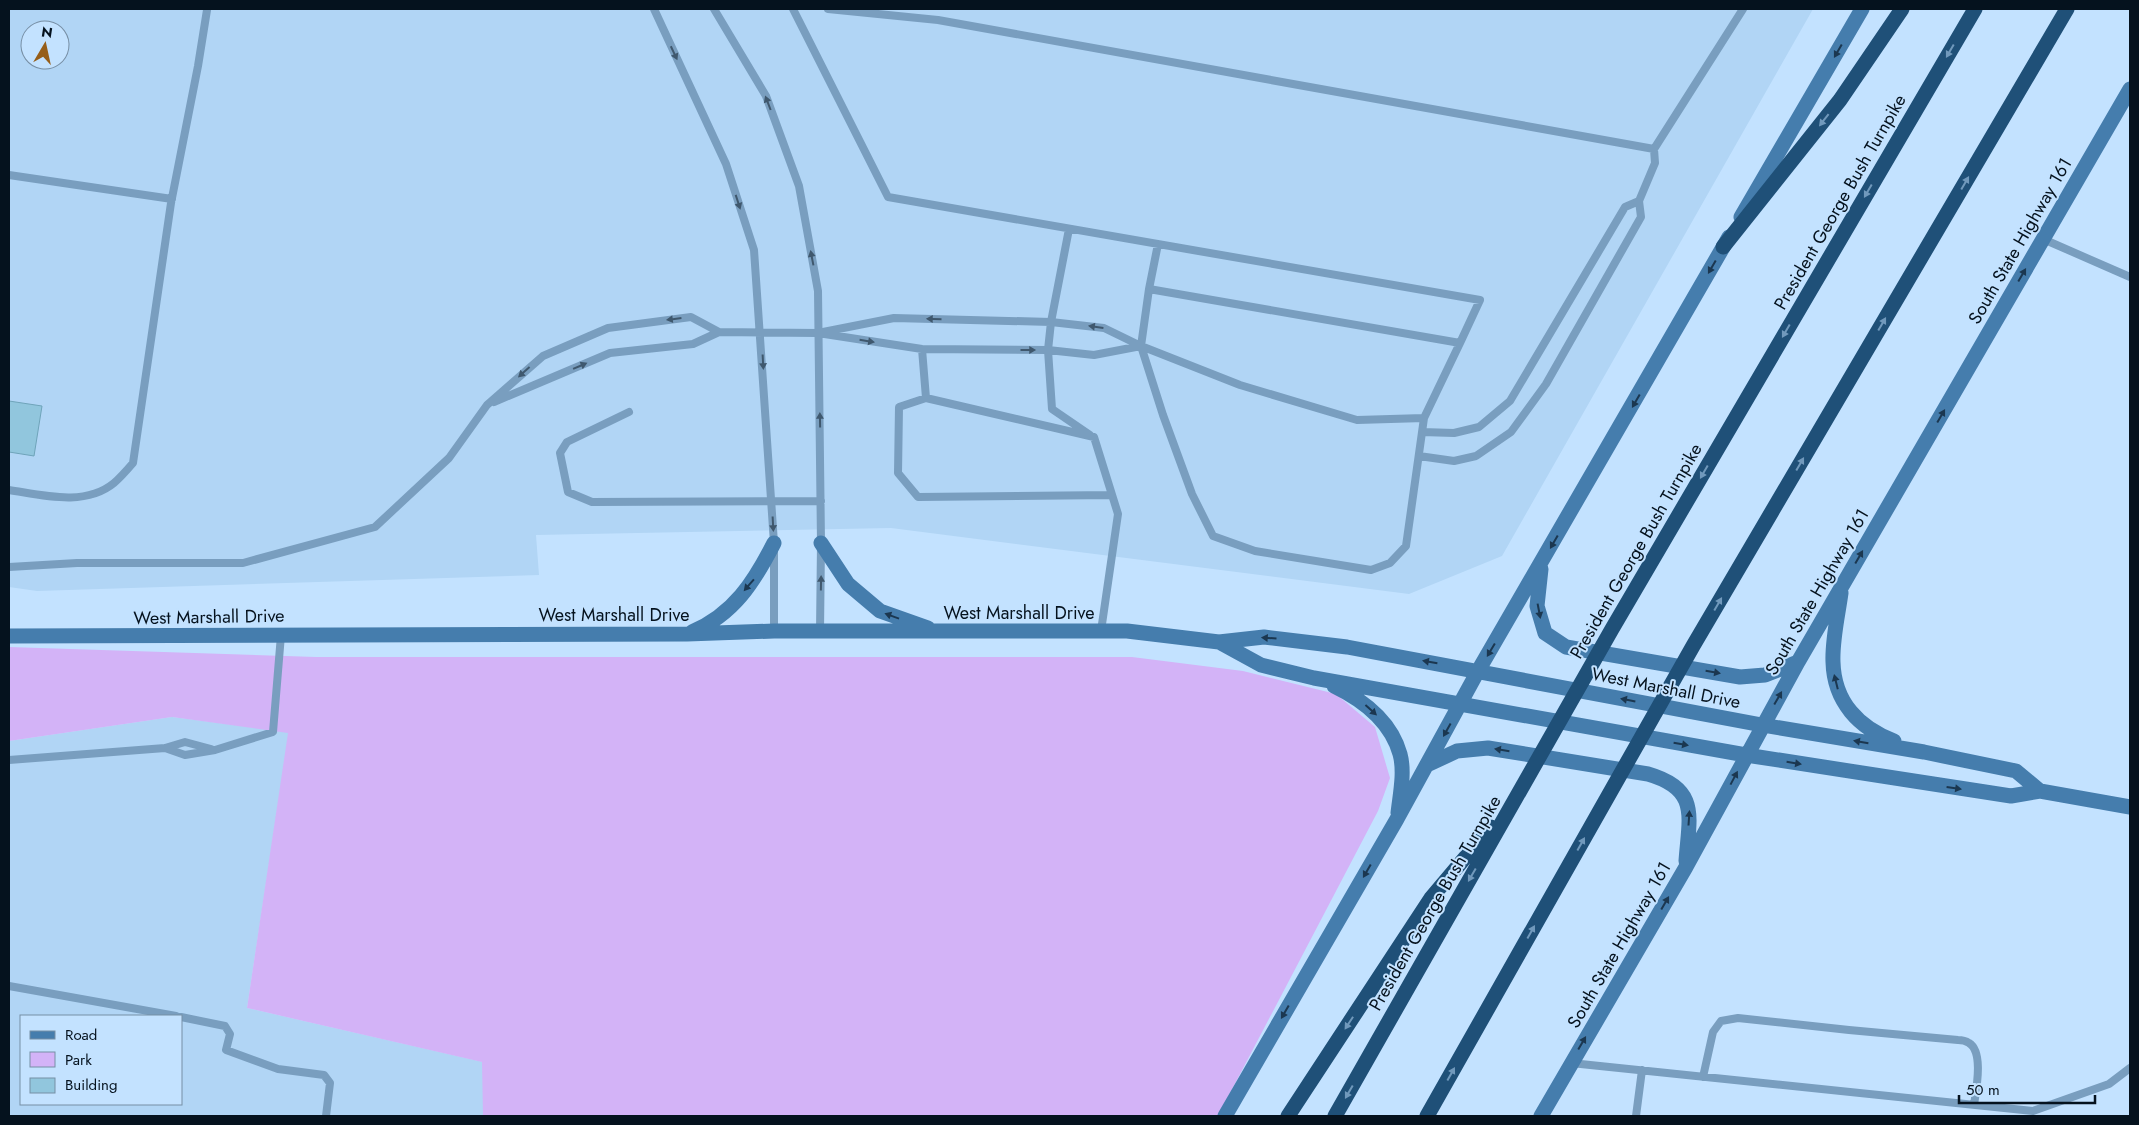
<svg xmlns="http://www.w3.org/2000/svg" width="2139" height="1125" viewBox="0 0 2139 1125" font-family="Jost,sans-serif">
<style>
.built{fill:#b1d5f5;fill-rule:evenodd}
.green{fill:#d3b3f7}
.building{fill:#91c6dd;stroke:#6fa4ba}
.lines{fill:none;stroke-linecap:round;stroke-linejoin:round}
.lane{stroke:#799ebf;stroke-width:8}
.secondary{stroke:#457dad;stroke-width:15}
.highway{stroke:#1f5078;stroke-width:15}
.oneway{fill:#1b3750}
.oneway2{fill:#7199bc}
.oneway3{fill:#3f586e}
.labels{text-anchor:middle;stroke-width:4;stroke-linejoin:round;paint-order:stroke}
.street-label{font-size:18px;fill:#05121e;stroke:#c3e2ff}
</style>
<rect width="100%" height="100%" fill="#c3e2ff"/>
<path class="built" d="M9,9H1813L1502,556L1409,594L891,528L536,535L539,575L37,591L9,587ZM30,30H60V60H30Z
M172,717L289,732L247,1008L483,1062V1116H9V741ZM21,1016H181V1104H21Z"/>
<path class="green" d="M9,647L316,657H1132L1243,671L1336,694L1375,727L1390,778L1378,811L1218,1116H483L482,1062L247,1008L288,733L172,717L9,741Z"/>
<path class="building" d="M9,401L42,406L34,456L9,452Z"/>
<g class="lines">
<path class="lane" d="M654,9L726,164L754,250L774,543V631
M714,9L766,96L799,186L818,291L821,543L820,632
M793,9L888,197L1480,300L1460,343
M828,9L938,20L1654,149L1743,9
M9,175L172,199
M1069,229L1051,322L1048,350L1052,409L1090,435
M2043,239L2130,277
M1158,244L1149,289L1141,346L1163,415L1192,494L1213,536L1255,551L1371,570L1390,563L1406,546L1424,418
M818,333L894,318L1051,322L1104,328L1141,346L1240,385L1357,420L1424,418L1460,343L1149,289
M922,349L926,398
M494,402L610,353L693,344L719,332L818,333L922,349L1048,350L1094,355L1141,346
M629,412L567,442L560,453L568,492L592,502L821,501
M1422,432L1454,433L1479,427L1510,401L1625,207L1639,201
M1419,456L1454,461L1476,456L1511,432L1546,384L1641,217L1639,201L1655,163L1654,149
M9,490C42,495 85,507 114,483C121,477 127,470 133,463L171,203L198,66L207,10
M9,567L77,563H243L375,527L449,458L487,405L543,356L608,328L691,317L719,332
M1101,631L1118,514L1094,437L926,398L899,407L898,473L918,497L1112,495
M165,748L185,755L215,750L273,732L281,635
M9,760L165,748L185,742L211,749
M9,986L176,1016
M181,1017L225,1026L230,1034L226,1050L278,1069L324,1075L330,1083L326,1116
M1571,1063L2033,1111L2109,1084L2130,1068
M1703,1077L1713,1032L1721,1021L1738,1018L1849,1030L1958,1040C1961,1040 1966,1041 1969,1043C1984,1052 1976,1090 1974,1105
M1636,1116L1642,1070"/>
<path class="secondary" d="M1741,217L1862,9
M821,543L848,584L880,611L928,628
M1541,569L1537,606L1545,633L1566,647L1740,677L1765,675L1798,662
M1841,593C1838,615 1832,640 1833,662C1834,702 1859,728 1894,741
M692,632C734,614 754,582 774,543
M9,636L687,634L774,631H1127L1219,642L1264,637L1347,647L1762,725L1924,752L2016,771L2040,791
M1219,642L1261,665L1314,678L1746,755L2011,796L2040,791L2130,807
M1334,686C1363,700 1391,722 1400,754C1405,772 1400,795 1398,813
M1427,765L1457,751L1488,748L1648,774C1700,789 1689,817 1686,861
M1225,1116L1397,819L1478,671L1729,237
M1541,1116L1686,867L1798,662L2130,89"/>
<path class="highway" d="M1723,247L1840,100L1902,9
M1288,1116L1431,898L1491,827
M1335,1116L1612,629L1975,9
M1427,1116L1693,646L2067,9"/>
</g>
<defs><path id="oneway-solid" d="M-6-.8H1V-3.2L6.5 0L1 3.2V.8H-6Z" transform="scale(1.25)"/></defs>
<g class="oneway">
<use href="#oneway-solid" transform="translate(1838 51) rotate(120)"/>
<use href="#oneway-solid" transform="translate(1712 267) rotate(120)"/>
<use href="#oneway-solid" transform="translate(2022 275) rotate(-60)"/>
<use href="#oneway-solid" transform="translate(1636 401) rotate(120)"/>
<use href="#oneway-solid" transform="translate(1941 416) rotate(-60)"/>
<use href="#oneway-solid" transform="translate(1554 542) rotate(120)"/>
<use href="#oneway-solid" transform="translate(1859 557) rotate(-60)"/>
<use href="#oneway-solid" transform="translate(749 585) rotate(131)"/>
<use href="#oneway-solid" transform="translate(1539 611) rotate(79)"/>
<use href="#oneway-solid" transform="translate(892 616) rotate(-160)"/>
<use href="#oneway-solid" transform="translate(1269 638) rotate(-176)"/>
<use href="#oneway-solid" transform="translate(1491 650) rotate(121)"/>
<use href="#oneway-solid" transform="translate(1430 662) rotate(-170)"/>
<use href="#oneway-solid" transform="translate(1713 672) rotate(10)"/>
<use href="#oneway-solid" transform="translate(1836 682) rotate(-104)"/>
<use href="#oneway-solid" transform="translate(1778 698) rotate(-60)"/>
<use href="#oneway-solid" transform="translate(1628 700) rotate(-169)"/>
<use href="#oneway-solid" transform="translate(1371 710) rotate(42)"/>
<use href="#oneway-solid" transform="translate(1447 730) rotate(119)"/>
<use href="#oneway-solid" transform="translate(1861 742) rotate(-170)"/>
<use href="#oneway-solid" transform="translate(1681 744) rotate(10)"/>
<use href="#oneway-solid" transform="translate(1502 750) rotate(-171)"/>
<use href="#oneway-solid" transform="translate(1794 763) rotate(9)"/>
<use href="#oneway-solid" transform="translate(1734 778) rotate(-62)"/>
<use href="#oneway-solid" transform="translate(1954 788) rotate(8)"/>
<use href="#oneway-solid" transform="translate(1689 818) rotate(-86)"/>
<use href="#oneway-solid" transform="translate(1367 871) rotate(120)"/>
<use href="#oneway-solid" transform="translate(1665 903) rotate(-60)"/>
<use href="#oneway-solid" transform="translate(1285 1012) rotate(120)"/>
<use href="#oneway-solid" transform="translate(1582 1043) rotate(-60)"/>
</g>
<g class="oneway2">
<use href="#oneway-solid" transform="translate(1950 51) rotate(120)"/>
<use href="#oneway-solid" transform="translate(1824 120) rotate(128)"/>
<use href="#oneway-solid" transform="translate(1965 183) rotate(-60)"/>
<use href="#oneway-solid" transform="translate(1868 191) rotate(120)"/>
<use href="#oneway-solid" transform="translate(1882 324) rotate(-60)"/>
<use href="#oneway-solid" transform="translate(1786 331) rotate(120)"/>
<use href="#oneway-solid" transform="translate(1800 464) rotate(-60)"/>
<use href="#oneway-solid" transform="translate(1704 472) rotate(120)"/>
<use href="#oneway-solid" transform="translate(1718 604) rotate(-60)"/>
<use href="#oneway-solid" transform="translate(1581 844) rotate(-61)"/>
<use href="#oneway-solid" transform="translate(1472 875) rotate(120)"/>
<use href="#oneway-solid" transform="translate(1531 932) rotate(-61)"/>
<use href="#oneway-solid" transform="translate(1349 1023) rotate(123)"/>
<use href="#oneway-solid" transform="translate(1451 1074) rotate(-61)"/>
<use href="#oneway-solid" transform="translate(1349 1092) rotate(120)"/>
</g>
<g class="oneway3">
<use href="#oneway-solid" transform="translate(674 53) rotate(65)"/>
<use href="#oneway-solid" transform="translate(768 103) rotate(-111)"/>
<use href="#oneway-solid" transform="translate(738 202) rotate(72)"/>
<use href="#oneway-solid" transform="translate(812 258) rotate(-101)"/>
<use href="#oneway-solid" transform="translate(674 319) rotate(173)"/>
<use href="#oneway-solid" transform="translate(934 319) rotate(-179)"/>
<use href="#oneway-solid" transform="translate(1096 327) rotate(-172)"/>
<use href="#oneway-solid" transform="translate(867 341) rotate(9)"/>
<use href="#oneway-solid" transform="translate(1028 350)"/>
<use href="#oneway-solid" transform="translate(763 362) rotate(87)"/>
<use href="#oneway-solid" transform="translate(580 366) rotate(-23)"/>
<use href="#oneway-solid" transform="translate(524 372) rotate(138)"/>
<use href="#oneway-solid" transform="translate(820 420) rotate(-91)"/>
<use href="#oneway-solid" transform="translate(773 524) rotate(87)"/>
<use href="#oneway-solid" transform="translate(821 583) rotate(-89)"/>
</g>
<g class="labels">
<g class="street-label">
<text transform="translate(1840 202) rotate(-60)" y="6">President George Bush Turnpike</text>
<text transform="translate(2020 241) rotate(-60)" y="6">South State Highway 161</text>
<text transform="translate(1636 551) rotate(-60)" y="6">President George Bush Turnpike</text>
<text transform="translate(1817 592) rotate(-60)" y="6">South State Highway 161</text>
<text x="1019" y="619">West Marshall Drive</text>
<text x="614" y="621">West Marshall Drive</text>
<text transform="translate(209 617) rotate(-1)" y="6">West Marshall Drive</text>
<text transform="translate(1666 688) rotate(11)" y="6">West Marshall Drive</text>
<text transform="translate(1435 903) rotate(-60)" y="6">President George Bush Turnpike</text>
<text transform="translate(1619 945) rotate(-60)" y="6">South State Highway 161</text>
</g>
</g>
<rect width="2139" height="1125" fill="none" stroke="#05121e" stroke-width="20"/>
<rect x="20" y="1015" width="162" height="90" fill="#c3e2ff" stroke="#778fa5"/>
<rect x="30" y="1031" width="25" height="8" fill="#457dad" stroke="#778fa5"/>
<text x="65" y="1040" font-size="15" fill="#05121e">Road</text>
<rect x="30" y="1052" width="25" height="15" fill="#d3b3f7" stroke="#778fa5"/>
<text x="65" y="1065" font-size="15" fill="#05121e">Park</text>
<rect x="30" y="1078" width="25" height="15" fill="#91c6dd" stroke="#778fa5"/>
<text x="65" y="1090" font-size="15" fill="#05121e">Building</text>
<g transform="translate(45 45) rotate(9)"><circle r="24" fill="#c3e2ff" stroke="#778fa5"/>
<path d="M0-4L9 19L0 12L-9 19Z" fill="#965e19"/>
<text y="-8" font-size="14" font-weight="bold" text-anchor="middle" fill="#05121e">N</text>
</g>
<path d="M1959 1095v8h136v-8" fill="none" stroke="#05121e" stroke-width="2.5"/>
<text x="1966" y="1095" font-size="15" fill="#05121e" stroke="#c3e2ff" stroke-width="4" paint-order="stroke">50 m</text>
</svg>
